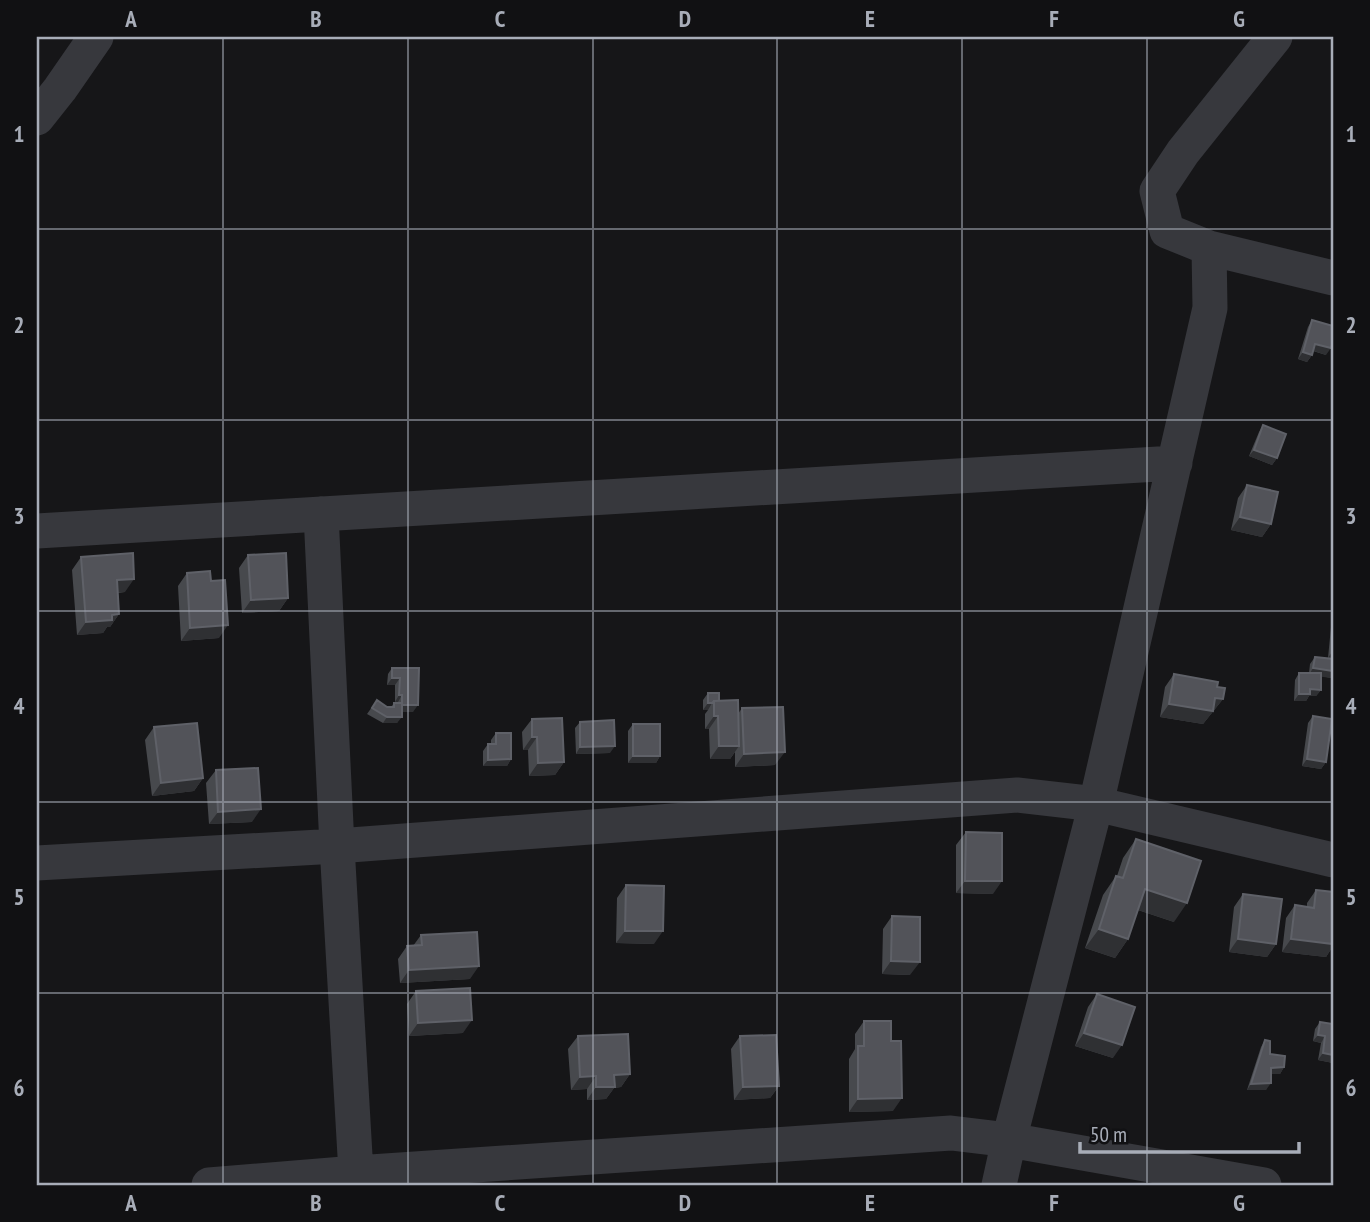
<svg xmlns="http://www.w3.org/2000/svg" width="1370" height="1222" viewBox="0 0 1370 1222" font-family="'PT Sans Narrow',sans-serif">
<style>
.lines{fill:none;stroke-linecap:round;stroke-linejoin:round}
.street{stroke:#37383d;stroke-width:35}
.wall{fill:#47494d}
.shaded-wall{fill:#2f3033}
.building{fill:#525359;stroke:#5f6168;stroke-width:2}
.grid{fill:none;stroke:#a8adb8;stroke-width:2;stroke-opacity:0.55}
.neatline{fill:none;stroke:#a8adb8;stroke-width:2.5}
.grid-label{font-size:23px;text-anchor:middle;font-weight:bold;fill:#a8adb8}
</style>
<rect width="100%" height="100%" fill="#161618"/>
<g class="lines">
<path class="street" d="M1275,37L1183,152L1157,191L1167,231L1209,248L1333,278
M37,118L60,89L96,37
M321,514L337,846L356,1173L354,1185
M37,531L1175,463
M37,863L337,846L1017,795L1096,804L1333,860
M209,1185L356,1173L951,1133L1009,1140L1264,1185
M999,1185L1009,1140L1096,804L1210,308L1209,248"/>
</g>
<path class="wall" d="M1312,320L1326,355L1313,351L1312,355L1307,362L1298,359L1308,327Z
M1263,425L1277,458L1272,465L1249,456L1259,432Z
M1247,485L1271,524L1262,537L1231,530L1238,498Z
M248,555L288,598L279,611L242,613L239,568Z
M81,557L125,592L118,593L119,614L110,627H107L103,633L77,635L72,570Z
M187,573L219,638L181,641L178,586Z
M1333,623V659L1328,658L1331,627Z
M1315,657L1333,659V686L1331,685V678L1321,676V690L1316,696H1309L1306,701H1294L1295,680L1299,673H1309L1310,664Z
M392,668H419L413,712H402L397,723H383L367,714L377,700L387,707H391L394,703H398V702H395V685H387L388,674Z
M1174,674L1217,687L1223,699L1203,724L1160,717L1165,687Z
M708,693L738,714L742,708L775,765L735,767V752L730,759H710L709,729H705V714L708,710H703V700Z
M1313,716L1326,762L1321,769L1302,766L1308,723Z
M532,719L564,762L555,775L529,776L528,750H523L522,732Z
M580,722L610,753L576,754L575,728Z
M633,724L660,756L656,763H628V731Z
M154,727L203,778L194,791L152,796L145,740Z
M496,733L511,759L507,766H483V751L488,744H491V740Z
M216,770L252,822L209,824L206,783Z
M966,832L993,894L956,893V845Z
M1136,839L1174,922L1138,910L1128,939L1115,958L1085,948L1103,895L1116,876H1117L1123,858Z
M626,885L654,944L616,943L617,898Z
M1316,890L1333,892V946L1326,957L1282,952L1286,918L1295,905L1307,907V903Z
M1243,894L1276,944L1267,957L1229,952L1234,907Z
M892,916L910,975L882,974L883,929Z
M421,935L470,979L400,983L398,959L407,946H413Z
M416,991L463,1033L409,1036L407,1004Z
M1097,994L1113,1058L1075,1046L1088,1007Z
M864,1021L893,1111L849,1112V1059L855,1049V1034Z
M1320,1022L1333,1024V1063L1318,1060L1321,1043L1313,1041L1315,1029Z
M578,1036L630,1074L621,1087L614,1088L606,1099L587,1100V1089L571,1090L568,1049Z
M740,1036L779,1086L770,1098L734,1100L731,1049Z
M1265,1040L1270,1054L1284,1067L1280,1074H1271L1266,1090H1247L1261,1047Z"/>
<path class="shaded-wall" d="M1315,344L1331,348L1326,355L1311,350Z
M1303,352L1312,355L1307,362L1298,359Z
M1254,450L1277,458L1272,465L1249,456Z
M1240,517L1271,524L1262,537L1231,530Z
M134,579L125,592L108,593L117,580Z
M288,598L279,611L242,613L251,600Z
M119,614L110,627H107L103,633L77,635L86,622L112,615Z
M228,625L219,638L181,641L190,628Z
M1332,652H1333V659L1328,658Z
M1313,668L1333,671V675L1331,678L1309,675Z
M392,678H400L395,685H387Z
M1310,689L1321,690L1316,696H1309L1306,701H1294L1299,694Z
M399,695H402L398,702H395Z
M1215,698L1223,699L1203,724L1160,717L1169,704Z
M708,703H712L708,710H703Z
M402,705H418L413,712H398Z
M714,716H718L709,729H705Z
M387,717H402L397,723H383Z
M532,737H537L528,750H523Z
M615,746L610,753L576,754L580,747Z
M719,746H739L730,759H710Z
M785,752L775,765L735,767L744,754Z
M633,756H660L656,763H628Z
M511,759L507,766H483L488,760Z
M1307,759L1326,762L1321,769L1302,766Z
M564,762L555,775L529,776L538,763Z
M203,778L194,791L152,796L161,783Z
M261,809L252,822L209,824L218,812Z
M965,881H1002L993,894L956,893Z
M1145,889L1187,903L1174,922L1132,908Z
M1099,929L1128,939L1115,958L1085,948Z
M625,931H663L654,944L616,943Z
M1238,939L1276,944L1267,957L1229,952Z
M1291,939L1333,944V946L1326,957L1282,952Z
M891,961L920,962L910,975L882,974Z
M479,966L470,979L400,983L409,970Z
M472,1020L463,1033L409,1036L418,1023Z
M1084,1033L1122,1045L1113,1058L1075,1046Z
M1318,1035L1325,1036L1321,1043L1313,1041Z
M1323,1053L1333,1055V1063L1318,1060Z
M1284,1067L1280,1074H1267L1271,1068Z
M630,1074L621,1087L614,1088L606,1099L587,1100L596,1087L614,1075Z
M596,1076L587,1089L571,1090L580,1077Z
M1271,1083L1266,1090H1247L1251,1084Z
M779,1086L770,1098L734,1100L743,1087Z
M902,1098L893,1111L849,1112L858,1099Z"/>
<path class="building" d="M1312,320L1333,326V341L1331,348L1315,344L1312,355L1303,352Z
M1263,425L1286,434L1277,458L1254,450Z
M1247,485L1278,492L1271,524L1240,517Z
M133,553L134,579L117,580L119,614L112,615V620L86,622L81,557Z
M286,553L288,598L251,600L248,555Z
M210,571L211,581L225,580L228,625L190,628L187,573Z
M1315,657L1333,659V671L1313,668Z
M392,668H419L418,705H402V695H399L400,678H392Z
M1299,673H1321V690L1310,689V694H1299Z
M1174,674L1218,682L1217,687L1225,688L1223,699L1215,698L1213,711L1169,704Z
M708,693H719V701H714L712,703H708Z
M377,700L387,707H394V703H402V717H387L372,708Z
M738,700L739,746H719L718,716H714V701Z
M783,707L785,752L744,754L742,708Z
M1313,716L1332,719L1326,762L1307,759Z
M562,718L564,762L538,763L537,737H532V719Z
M614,720L615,746L580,747V722Z
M197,723L203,778L161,783L154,727Z
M633,724H660V756H633Z
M496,733H511V759L488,760V744H496Z
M258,768L261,809L218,812L216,770Z
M966,832L1002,833V881H965Z
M1136,839L1201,861L1187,903L1145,889L1128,939L1099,929L1116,876L1123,878Z
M626,885L664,886L663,931H625Z
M1316,890L1333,892V944L1291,939L1295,905L1314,908Z
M1243,894L1282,899L1276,944L1238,939Z
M892,916L920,917V962L891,961Z
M477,932L479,966L409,970L407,946L422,945L421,935Z
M470,988L472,1020L418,1023L416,991Z
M1097,994L1135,1007L1122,1045L1084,1033Z
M864,1021H891V1041H901L902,1098L858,1099V1046H864Z
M1320,1022L1333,1024V1055L1323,1053L1325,1036L1318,1035Z
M628,1034L630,1074L614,1075L615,1087H596V1076L580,1077L578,1036Z
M776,1035L779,1086L743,1087L740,1036Z
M1265,1040L1270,1041V1054L1285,1056L1284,1067L1271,1068V1083L1251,1084Z"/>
<path class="grid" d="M223,37V1185M408,37V1185M593,37V1185M777,37V1185M962,37V1185M1147,37V1185M37,229H1333M37,420H1333M37,611H1333M37,802H1333M37,993H1333"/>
<rect width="1370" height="1222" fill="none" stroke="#111113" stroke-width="77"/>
<path d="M1080 1142v10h219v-10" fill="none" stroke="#a8adb8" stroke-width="3.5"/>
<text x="1090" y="1142" font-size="21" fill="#a8adb8" stroke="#111113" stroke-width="5" paint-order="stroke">50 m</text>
<rect x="38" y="38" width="1294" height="1146" class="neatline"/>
<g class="grid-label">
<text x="131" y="27">A</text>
<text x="316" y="27">B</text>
<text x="500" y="27">C</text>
<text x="685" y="27">D</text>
<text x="870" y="27">E</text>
<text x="1054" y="27">F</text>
<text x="1239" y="27">G</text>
<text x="19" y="142">1</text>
<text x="1351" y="142">1</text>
<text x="19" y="333">2</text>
<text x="1351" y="333">2</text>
<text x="19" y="524">3</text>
<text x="1351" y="524">3</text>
<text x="19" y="714">4</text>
<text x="1351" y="714">4</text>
<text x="19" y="905">5</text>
<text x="1351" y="905">5</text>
<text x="19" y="1096">6</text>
<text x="1351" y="1096">6</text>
<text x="131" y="1211">A</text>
<text x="316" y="1211">B</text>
<text x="500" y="1211">C</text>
<text x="685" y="1211">D</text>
<text x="870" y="1211">E</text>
<text x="1054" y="1211">F</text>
<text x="1239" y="1211">G</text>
</g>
</svg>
